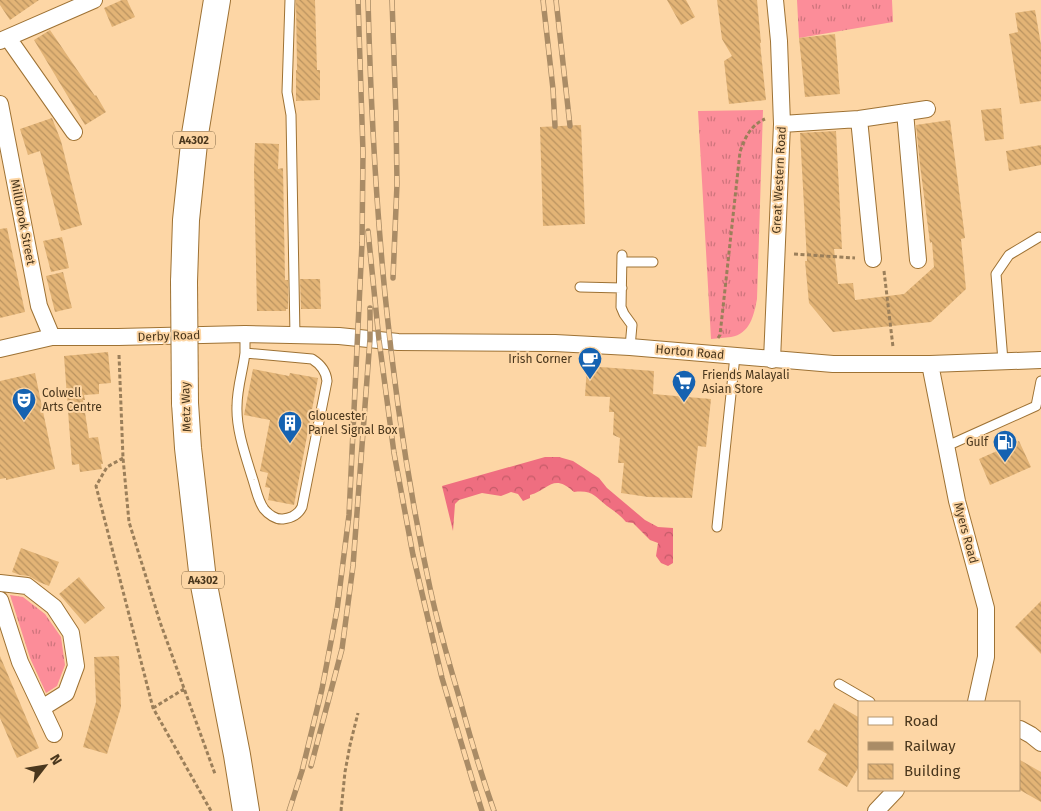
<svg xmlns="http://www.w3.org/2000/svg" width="1041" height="811" viewBox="0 0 1041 811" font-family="'Fira Sans',sans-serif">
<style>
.grass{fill:url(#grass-tufts)}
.forest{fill:url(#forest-crowns)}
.building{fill:url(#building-back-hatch)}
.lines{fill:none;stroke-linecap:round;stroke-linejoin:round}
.service-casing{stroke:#9e7234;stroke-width:11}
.minor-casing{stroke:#9e7234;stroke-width:18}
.primary-casing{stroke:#9e7234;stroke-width:28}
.path{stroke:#9b7f5a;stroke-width:3;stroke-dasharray:4 2.5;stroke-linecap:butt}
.service{stroke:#fff;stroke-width:9}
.minor{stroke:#fff;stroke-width:16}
.primary{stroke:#fff;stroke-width:26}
.rail-casing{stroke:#aa8c66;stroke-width:5.5}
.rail{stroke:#fdd6a5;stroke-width:4;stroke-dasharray:11;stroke-linecap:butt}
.primary-bridge-casing{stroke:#9e7234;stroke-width:28;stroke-linecap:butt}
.primary-bridge{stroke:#fff;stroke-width:26}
.labels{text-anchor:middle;stroke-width:4;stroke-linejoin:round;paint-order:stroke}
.shield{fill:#fdd6a5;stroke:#806746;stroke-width:1}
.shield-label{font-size:11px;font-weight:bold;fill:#4a371d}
.street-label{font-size:12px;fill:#4a371d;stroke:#fdd6a5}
.poi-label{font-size:12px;fill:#4a371d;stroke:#fdd6a5;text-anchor:start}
</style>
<defs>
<pattern id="grass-tufts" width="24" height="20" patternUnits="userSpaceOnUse" patternTransform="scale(1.25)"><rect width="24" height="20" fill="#fc8d99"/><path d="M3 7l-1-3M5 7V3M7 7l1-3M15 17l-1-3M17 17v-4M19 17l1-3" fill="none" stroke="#ce747c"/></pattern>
<pattern id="forest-crowns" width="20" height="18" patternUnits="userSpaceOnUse" patternTransform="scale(1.25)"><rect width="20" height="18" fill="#ef6e80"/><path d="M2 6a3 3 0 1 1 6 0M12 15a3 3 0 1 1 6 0" fill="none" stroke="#c45b68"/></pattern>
<pattern id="building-back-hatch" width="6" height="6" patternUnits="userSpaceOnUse" patternTransform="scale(1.25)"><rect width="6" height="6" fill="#e3b476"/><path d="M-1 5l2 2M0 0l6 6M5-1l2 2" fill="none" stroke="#ba9360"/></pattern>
</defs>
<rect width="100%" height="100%" fill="#fdd6a5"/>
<path class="grass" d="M797,0H892L893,22L799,38Z
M763,110L757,299C754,315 750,334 731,337C725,338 718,338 711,339L698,111Z
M10,595L23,597L45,614L61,637L65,665L57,686L46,693L30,658Z"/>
<path class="forest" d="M545,457H559L573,461L599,478L607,488L645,520L658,527L673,528V563L668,566L661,563L656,556L658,543L650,540L633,523L626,522C620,515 614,511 607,506C594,496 593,490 574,492C553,473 550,489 530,495V498L523,501L518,494L511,492L501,496L482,493L459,500L455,504L453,531L442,486Z"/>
<path class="building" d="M0,0H39L10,20L0,5Z
M122,0H127L135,17L112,27L104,8Z
M296,0H315L317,70H320V100L296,101V70H297Z
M667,0H686L695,17L681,25Z
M717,0H757L761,43H760L766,100L729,104L724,61L732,56L722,39Z
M1035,10L1041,45V101L1020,104L1009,34L1018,32L1015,13Z
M50,30L95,96L96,95L106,112L85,125L34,40Z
M835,34L840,94L805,97L799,38Z
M1001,108L1004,139L985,141L981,110Z
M52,118L61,141L82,225L61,231L40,151L28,155L20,129Z
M950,120L965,238L961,239L966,289L931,322L833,332L809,303L805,261H807L800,133L836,131L842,249H834L838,284L853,283L855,300L904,294L934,267L932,242L930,243L920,165L916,125Z
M581,125L585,224L543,226L540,127Z
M255,143L279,144L278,169L283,168L285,280H288V309H286V311H257L254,169Z
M1041,145V165L1009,171L1006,151Z
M7,228L25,312L0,318V229Z
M62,237L69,268L51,272L43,241Z
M63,272L72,308L55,312L46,276Z
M300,279H320L321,309H301Z
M108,352L111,383L99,384V394L84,395L85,400H83L89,438L98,437L103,464H101L102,469L80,472L79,464L72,465L64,356Z
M587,366L654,371L653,394L711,399L706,447L698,446L692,498L648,497L621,493L624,463H618L620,438L613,435L614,412H609L610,397L585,396Z
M253,369L289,376L290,373L318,378L294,505L268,500L270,488L265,487L268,473L260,471L270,420L244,415Z
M35,373L55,469L6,480V478L0,479V381Z
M1019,441L1031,467L990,485L979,459Z
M21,548L59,562L49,586L39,582L29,576L20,575L12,572Z
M79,577L105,608L85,624L59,594Z
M1041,601V654L1015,627Z
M0,656L39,748L17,758L0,718Z
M119,656L121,707L107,754L83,747L96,702L94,657Z
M834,703L860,718V765L847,787L818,770L827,754L807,742L815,729L819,731Z
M1020,760L1041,772V802L1020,790Z"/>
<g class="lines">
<defs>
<path id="service" d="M290,0L287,92L291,115L295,336
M622,255L621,307L624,314L632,325L630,347
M622,262H653
M580,287L622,288
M245,353L312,359C320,364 326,370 327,381L302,507C298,515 292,518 283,519C276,520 268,514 264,509C258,501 256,489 253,480C246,457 236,430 237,406C237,388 243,370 245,353C245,346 245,340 245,334
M1003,361L996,274L1009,255L1039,237
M947,446L1036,406L1041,381
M717,527L735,356
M839,684L870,702"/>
<path id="minor" d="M8,38L74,132
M0,41L94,0
M0,104L39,306L52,337
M905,112L918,260
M859,119L873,259
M782,124L859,119L927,109
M0,349L52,337H118L245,334L339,336L398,342L555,343L630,347L833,364H930L1041,360
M772,360L782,124L779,41L775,0
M930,364L957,501L986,608V657L976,702
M0,583L27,586L54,607L71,633L76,666L66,693L42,708
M0,600L20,662L54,734
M1020,729L1031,735L1041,743
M876,811L896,790"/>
<path id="primary" d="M184,282L186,220L195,134L217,0
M185,403L188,448L203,580L237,755L246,811"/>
</defs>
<use href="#service" class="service-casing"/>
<use href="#minor" class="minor-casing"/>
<use href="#primary" class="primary-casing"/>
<path class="path" d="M794,254L855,258
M884,271L893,347
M718,338L720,335L740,152C745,137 751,125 765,119
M119,355L123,458L129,522L160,622L215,774
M123,458L107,467L96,486L153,708L211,811
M153,708L184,689
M341,811L345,772L350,745L358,713"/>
<use href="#service" class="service"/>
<use href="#minor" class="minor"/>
<use href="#primary" class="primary"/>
<defs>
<path id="rail" d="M368,0C373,198 388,394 430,588C438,626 449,663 460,700C470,737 481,774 494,811
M392,0L396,116L397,184L393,278
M543,0L553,89L555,126
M556,0L570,126
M368,231L379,340L394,453L413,555L442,678L472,779L482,811
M311,766L342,649L353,566L370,339V308
M289,811L302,771L322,689L337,610L349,515L362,243L363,152L358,0"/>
</defs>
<use href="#rail" class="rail-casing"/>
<use href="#rail" class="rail"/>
<defs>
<path id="primary-bridge" d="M184,282L185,403"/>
</defs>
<use href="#primary-bridge" class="primary-bridge-casing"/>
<use href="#primary-bridge" class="primary-bridge"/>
</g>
<defs>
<symbol id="cafe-pin" viewBox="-11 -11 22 30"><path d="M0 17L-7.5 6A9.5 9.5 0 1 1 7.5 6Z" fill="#1562b1" stroke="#fdd6a5"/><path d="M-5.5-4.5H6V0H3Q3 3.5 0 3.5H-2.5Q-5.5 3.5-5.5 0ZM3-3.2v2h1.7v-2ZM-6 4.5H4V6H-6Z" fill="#fff"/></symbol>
<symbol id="supermarket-pin" viewBox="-11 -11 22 30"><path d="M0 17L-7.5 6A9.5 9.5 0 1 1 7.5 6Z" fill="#1562b1" stroke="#fdd6a5"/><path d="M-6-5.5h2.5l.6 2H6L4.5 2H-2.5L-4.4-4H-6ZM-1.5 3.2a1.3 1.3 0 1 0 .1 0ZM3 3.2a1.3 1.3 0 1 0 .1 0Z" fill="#fff"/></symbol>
<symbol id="theatre-pin" viewBox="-11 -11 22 30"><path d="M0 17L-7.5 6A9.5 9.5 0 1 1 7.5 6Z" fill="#1562b1" stroke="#fdd6a5"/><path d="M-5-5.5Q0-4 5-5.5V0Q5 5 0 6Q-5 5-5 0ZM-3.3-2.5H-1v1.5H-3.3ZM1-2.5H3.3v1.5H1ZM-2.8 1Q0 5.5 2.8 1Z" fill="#fff"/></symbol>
<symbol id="building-pin" viewBox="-11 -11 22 30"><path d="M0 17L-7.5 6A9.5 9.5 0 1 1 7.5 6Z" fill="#1562b1" stroke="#fdd6a5"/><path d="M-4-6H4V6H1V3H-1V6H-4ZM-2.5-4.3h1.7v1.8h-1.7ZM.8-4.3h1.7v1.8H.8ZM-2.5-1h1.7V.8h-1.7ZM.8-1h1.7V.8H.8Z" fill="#fff"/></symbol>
<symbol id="fuel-pin" viewBox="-11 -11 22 30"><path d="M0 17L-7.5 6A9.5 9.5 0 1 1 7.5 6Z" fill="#1562b1" stroke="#fdd6a5"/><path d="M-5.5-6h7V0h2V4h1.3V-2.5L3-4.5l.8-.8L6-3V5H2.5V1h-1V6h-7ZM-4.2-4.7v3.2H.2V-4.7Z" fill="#fff"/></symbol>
</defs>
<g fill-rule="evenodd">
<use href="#cafe-pin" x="576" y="345" width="28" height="38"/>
<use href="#supermarket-pin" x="670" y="368" width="28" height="38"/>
<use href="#theatre-pin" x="10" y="386" width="28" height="38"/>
<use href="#building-pin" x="276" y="409" width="28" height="38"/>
<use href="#fuel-pin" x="991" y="428" width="28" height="38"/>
</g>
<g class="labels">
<g class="shield">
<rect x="173" y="131.5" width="42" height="17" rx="4"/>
<rect x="182" y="571.5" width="42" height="17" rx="4"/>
</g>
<g class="shield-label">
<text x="194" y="144">A4302</text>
<text x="203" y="584">A4302</text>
</g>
<g class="street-label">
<text transform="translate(779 180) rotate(-87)" y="4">Great Western Road</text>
<text transform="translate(23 222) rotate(79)" y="4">Millbrook Street</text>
<text transform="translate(169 336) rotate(-2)" y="4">Derby Road</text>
<text transform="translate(690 352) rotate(5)" y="4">Horton Road</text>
<text transform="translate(186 407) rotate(-92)" y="4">Metz Way</text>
<text transform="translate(966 533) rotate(75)" y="4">Myers Road</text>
</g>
<g class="poi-label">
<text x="572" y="363" text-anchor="end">Irish Corner</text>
<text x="702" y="379">Friends Malayali<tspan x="702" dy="14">Asian Store</tspan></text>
<text x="42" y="397">Colwell<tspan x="42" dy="14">Arts Centre</tspan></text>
<text x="308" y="420">Gloucester<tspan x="308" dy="14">Panel Signal Box</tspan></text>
<text x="988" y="446" text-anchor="end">Gulf</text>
</g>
</g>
<rect x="858" y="701" width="162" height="90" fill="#fdd6a5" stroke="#b5966f"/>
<rect x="868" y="717" width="25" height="8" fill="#ffffff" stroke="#b5966f"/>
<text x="904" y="726" font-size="15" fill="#4a371d">Road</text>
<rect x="868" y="742" width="25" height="8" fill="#aa8c66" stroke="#b5966f"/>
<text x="904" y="751" font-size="15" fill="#4a371d">Railway</text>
<rect x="868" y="764" width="25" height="15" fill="url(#building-back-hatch)" stroke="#b5966f"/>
<text x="904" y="776" font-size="15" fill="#4a371d">Building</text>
<g transform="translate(45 766) rotate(59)" stroke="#fdd6a5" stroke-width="4" paint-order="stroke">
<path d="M0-4L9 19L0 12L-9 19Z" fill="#4a371d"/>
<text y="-8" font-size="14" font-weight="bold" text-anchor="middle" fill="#4a371d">N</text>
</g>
</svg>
